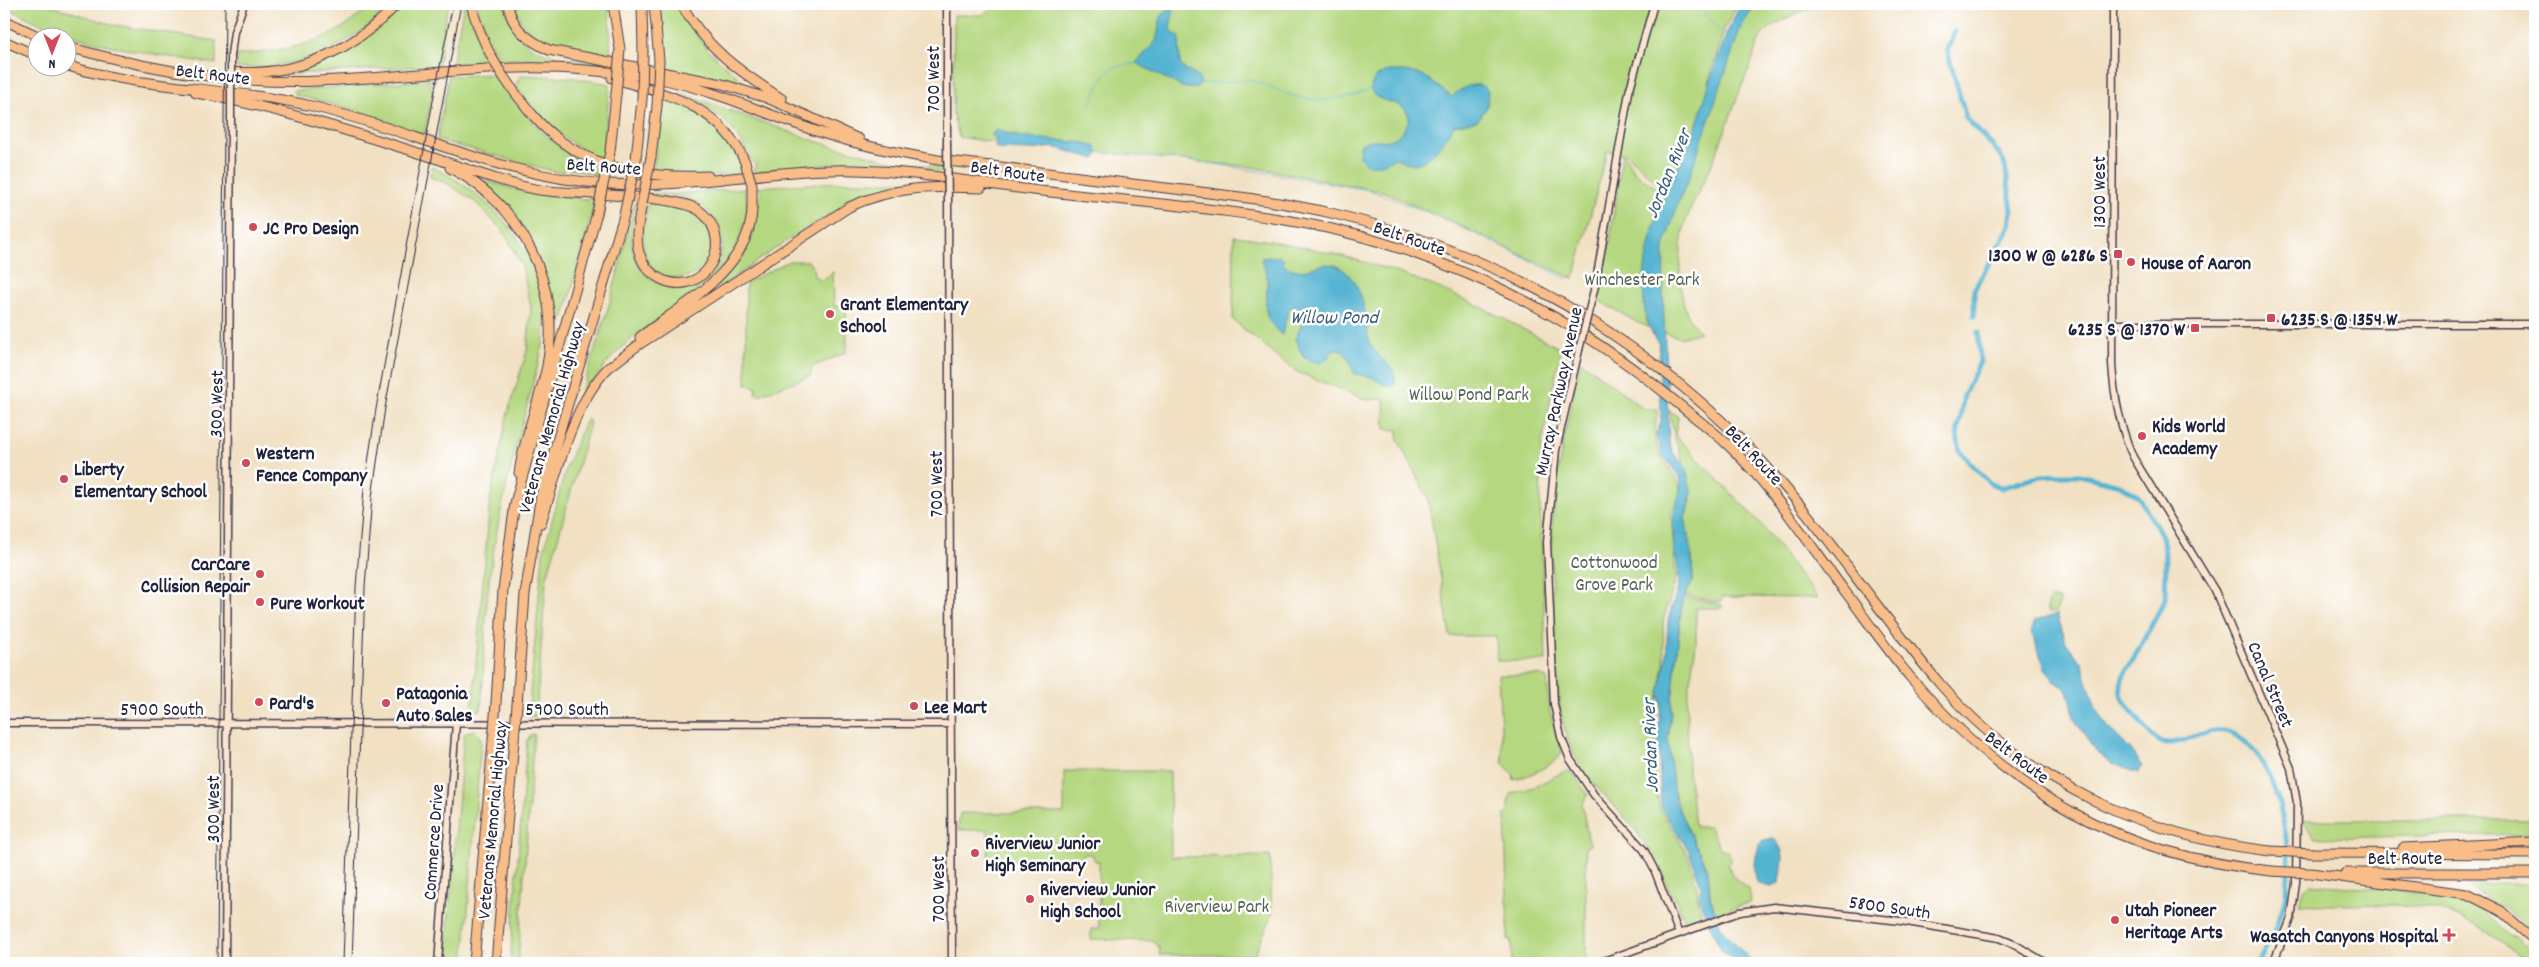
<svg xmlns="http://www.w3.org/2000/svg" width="2539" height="967" viewBox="0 0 2539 967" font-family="Dekko,sans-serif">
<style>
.green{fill:#b4d77f;stroke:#6b7c5d}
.water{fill:#54b4d2;stroke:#3b6b86}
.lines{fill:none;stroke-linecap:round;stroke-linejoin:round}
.stream{stroke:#54b4d2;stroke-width:1}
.canal{stroke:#54b4d2;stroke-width:5}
.secondary-casing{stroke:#413e4f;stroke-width:9}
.highway-casing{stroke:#413e4f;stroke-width:11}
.secondary{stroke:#fce5d0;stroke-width:6}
.highway{stroke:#f8bd89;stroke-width:9}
.tram{stroke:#22223b;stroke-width:1}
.rail{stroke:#22223b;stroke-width:1}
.secondary-bridge-casing{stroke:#413e4f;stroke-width:9;stroke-linecap:butt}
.highway-bridge-casing{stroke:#413e4f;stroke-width:11;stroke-linecap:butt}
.secondary-bridge{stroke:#fce5d0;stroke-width:6}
.highway-bridge{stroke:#f8bd89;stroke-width:9}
.poi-dot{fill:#d1495b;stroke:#fff;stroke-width:2}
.labels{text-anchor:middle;stroke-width:5;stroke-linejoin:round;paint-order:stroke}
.street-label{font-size:19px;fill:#22223b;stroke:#fff}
.poi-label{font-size:19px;font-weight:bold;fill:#22223b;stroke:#fff;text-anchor:start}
.park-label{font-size:19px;fill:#556153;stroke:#fff}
.water-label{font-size:20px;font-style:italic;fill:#365c77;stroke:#fff}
</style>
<rect width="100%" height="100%" fill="#fff"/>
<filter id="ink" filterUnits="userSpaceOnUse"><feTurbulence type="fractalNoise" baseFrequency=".02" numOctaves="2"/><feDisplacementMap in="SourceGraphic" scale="10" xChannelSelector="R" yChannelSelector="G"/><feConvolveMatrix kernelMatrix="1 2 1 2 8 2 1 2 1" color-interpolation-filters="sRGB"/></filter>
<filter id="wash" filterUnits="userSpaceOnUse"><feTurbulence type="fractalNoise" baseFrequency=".0096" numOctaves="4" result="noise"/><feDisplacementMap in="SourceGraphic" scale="20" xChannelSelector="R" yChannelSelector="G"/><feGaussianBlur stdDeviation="1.12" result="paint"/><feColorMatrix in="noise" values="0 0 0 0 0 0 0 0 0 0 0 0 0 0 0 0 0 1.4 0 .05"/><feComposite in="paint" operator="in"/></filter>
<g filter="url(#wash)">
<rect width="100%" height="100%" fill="#f1e0c2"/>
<path class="green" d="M4,4H45L114,25L216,41V64C152,54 85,46 26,17C19,13 8,10 4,4Z
M371,4H390C353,49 294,69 237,68V55C290,50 333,44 371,4Z
M403,4H450L446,12L439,65L282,75C331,64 370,43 403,4Z
M464,4H466L488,61L452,64Z
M477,4H504C522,56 541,53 590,62C596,63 607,63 611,67L530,59L499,60L485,31Z
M514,4H609L611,60C601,58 592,54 582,51C547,43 526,42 514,4Z
M661,4H676L707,49L743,82L742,86L663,69Z
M994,4H1738L1725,27L1710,76L1707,100L1667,192L1626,154L1607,151L1574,279L1385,192L1252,167L984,141L959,137L953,115L954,15H983Z
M1750,4H1819C1804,11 1773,22 1763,34C1755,44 1754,58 1749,69C1735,101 1725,133 1712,164C1702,187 1685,214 1682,238C1679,269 1676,309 1700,332L1680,338L1638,323L1596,299L1610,241L1622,154C1627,158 1627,161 1630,166C1637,177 1661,192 1673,196L1727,56Z
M496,74L501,82L499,84L544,134L570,155L600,171V175L567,168L560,173L437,140L449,76Z
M522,75L574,78L610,84L602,162C562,139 542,121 515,85Z
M436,79L435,81L428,83L433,91L424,135L362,112L296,95L293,91Z
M680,93L821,143L888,160L943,168V172C877,163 820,161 754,173L753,169L757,166C748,158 745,147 738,137C724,115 702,104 680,93Z
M662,96C699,110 724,128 742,163L740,171L745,174L702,177L653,176Z
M432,167C500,199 555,266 543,345C525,415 503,488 492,559C484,609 485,660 481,710L472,711L490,500L508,412L527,351L531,308L522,266L504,232L474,201L448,184L430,177Z
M477,178L523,192L595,200L571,294L554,347L551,298L538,255L516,217Z
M845,182H906L905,185C835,201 778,248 719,287L716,285C735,268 750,247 755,222C757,211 757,201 762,191L757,187Z
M747,188L744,193C749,202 748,211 745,222C731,284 661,310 619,350C601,367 589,388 576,409L611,299L635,202L638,203C635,216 630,230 632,244C638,304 725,301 722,243C722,231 717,220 709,212C698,201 683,196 667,195C661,195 653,196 650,194H679Z
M648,203C661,204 676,205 689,210C713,221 720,253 700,270C692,277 681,279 671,278C635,272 642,228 648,203Z
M1234,236C1311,245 1389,265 1459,297C1494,312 1527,332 1561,349L1542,442L1540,502L1546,661H1497L1496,636H1450L1428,498L1398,440V430L1385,429L1384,399L1367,400L1295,371L1233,320Z
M789,261H808L813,268L814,276L820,280L827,278L833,272L834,306H846L847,348L845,353L812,367L810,376L759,395L755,393L757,388L746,384V283Z
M1581,361L1644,409H1658C1656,422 1653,435 1657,447C1666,475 1694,478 1671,514L1676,578L1663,621L1664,665L1656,712L1655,775L1659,808L1688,855L1697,887L1698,905L1703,919L1686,925L1676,900L1671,894C1660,870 1649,846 1632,826C1613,802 1588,784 1575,756C1557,720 1556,677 1555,637C1553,601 1550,564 1552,528C1555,471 1568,416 1581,361Z
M1669,410L1678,417L1675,435L1759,522L1818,598L1722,597L1721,601L1718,602L1685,595L1693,582L1692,558L1685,518L1691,501L1689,480L1675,439Z
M587,417L590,423L546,581L536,716L528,717L543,554L566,468Z
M1684,597L1722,605V608H1696V645L1687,700L1688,769L1695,827H1710L1720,848L1728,852L1731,860L1728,865L1733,877L1749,889L1751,902L1716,914L1710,897L1708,870L1681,815L1671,782L1668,741L1681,610Z
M2051,598L2060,600L2056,612H2047V604Z
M1498,675H1537L1547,678L1550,712L1562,752C1558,763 1527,777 1514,780L1513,774L1503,764Z
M475,730L481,739L464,963H445L464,734L466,732Z
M534,734L518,963H510L527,739H529L530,735Z
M1064,771H1170L1171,857L1270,856L1272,916L1254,955H1159L1160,949L1154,941L1091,939V929H1099V861H1095L1092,854H1084L1079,861L988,862V830H958L960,813H1064Z
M1565,771L1572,772L1588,795L1582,804L1588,838L1591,845L1586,847V961L1581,963H1512L1511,940H1508L1505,814L1508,813V802L1512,793L1534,787Z
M2303,820H2535V834L2314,838Z
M2310,884L2429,893L2455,898L2483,910L2507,934L2516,938L2535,954V963H2529C2510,950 2493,933 2473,923C2420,896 2355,908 2299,904L2303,890Z
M2465,884H2535V935L2509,912Z"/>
<path class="water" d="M1741,4H1756L1741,27L1688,181L1679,200L1664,247L1663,296L1669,441L1673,453L1684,465L1692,492L1685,518L1692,558L1693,582L1685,595L1681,610L1668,741L1675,802L1708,870L1710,897L1721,928L1753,963H1736L1722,951L1711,928L1702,908L1699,897L1701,886L1689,851L1661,808L1658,734L1661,704L1659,691L1666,660L1668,620L1679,584L1677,562L1674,553L1673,518L1681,486L1680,477L1662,455L1656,435L1661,421L1659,344C1627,307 1651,224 1670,184C1677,169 1686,155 1692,139C1708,94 1717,46 1741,4Z
M1171,8L1174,10L1170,27L1174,34L1179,36L1180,64C1186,74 1199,72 1201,84L1194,89L1182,87L1136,63L1156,41L1161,16Z
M1390,71H1404L1423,75L1452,97C1460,88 1479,78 1488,91L1487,107L1478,120L1454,125C1448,137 1430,162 1415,164C1409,165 1402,160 1396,158C1383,163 1369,173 1359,156L1360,145C1377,131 1392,155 1409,120C1409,114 1406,110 1402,107C1393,100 1363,101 1373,81C1377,75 1383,72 1390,71Z
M996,130L1021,137L1086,143L1096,147L1098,154L1095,159L1054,147L1031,150L997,149L995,148L996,138L990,135Z
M1279,256L1283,259V265C1288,267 1293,270 1298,270C1312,271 1324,259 1339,267C1358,278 1364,303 1367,323C1368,330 1367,336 1369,342C1374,356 1402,369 1394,386H1387L1371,377L1355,374C1349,365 1349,349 1335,349L1325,361L1318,363L1303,357L1295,339L1303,321L1298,307L1293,306L1288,310L1282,335C1258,315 1268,306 1267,279C1267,273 1263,266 1261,260L1262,258Z
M2057,614L2066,642L2081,662L2096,708L2108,727L2129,748L2143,766L2138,773L2113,764L2097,752L2086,737L2074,719L2071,700L2065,688L2053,680L2045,668L2031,632L2035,621Z
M1774,838C1789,857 1781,862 1779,883L1771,887L1758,884C1752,874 1755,848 1763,840Z"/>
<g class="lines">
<path class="stream" d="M1666,4H1676
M1691,4C1712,11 1710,29 1727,35
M1173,9L1178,4
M1201,84L1251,80L1293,96L1318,101L1353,96L1372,88
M1089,106C1107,75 1095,70 1136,63
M1098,152L1203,162L1369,190L1456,223L1567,279"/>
<path class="canal" d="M1955,31L1947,50L1966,118L1998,152L2005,165L2012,210L2010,226L1974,290V316
M1978,332L1980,362L1964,395L1957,435L1960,451L1974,467L1990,483L2001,488L2041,476L2059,475H2079L2120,485L2138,496L2162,536L2166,558L2165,600L2132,662C2125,671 2119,681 2121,693C2122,702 2153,739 2161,742C2181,748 2207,725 2228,732C2275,747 2293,843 2287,886C2284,914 2271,939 2258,963"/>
</g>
</g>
<g filter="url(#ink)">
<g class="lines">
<defs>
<path id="secondary" d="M947,4V144
M2113,4L2112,364C2114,397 2120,427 2133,457L2215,591L2291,768L2297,803L2296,883L2291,919L2273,963
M231,55L234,32L244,4
M948,200L952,963
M1595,286L1629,92L1654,4
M2113,324H2535
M1579,350L1556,450L1547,542L1554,704L1561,737L1570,759L1594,795L1644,850L1654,869L1679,934
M4,723L951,724
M225,963L231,118
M438,963L456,723
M1598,963L1740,912L1774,907L1901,921L1999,938L2016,945L2046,963"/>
<path id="highway" d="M508,4C511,28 528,40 549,50L722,84L767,98L859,139
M613,4L620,49
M642,4L643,51
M654,4L659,60
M681,4C707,49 739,71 782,99
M4,20L42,38
M4,41L38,56
M68,47C147,69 235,85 318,81C408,78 495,62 585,70C611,72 639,75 665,80C715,91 764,113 813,130C854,144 896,153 938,160C1006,167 1073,176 1141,185C1206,193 1272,199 1335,214C1430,237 1527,277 1609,332C1678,378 1742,435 1795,499C1845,560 1889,625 1941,685C2024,780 2145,837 2270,851
M68,66C146,90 230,87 311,106C411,129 503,178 608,184C691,189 772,168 854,170C920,171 985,185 1050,192C1144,203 1239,209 1332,229C1388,242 1442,262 1495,286C1562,317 1624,359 1681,406C1696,419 1714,431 1728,445C1773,488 1807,541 1844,590C1866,619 1887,650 1911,678C2010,793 2119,855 2271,871
M233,72C296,77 354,50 397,4
M612,78C668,95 719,104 745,162
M510,86C523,103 536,121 553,135C597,172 653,178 708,176
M196,93C275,107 349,131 425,155C463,167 501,183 540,190C574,195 678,194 700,211C719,226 722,252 706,271C686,294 649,283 640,255C635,242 637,228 640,214
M610,152L616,94
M651,157L657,106
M636,159L642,99
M450,168C523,204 562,287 547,366C539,402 524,437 519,473
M640,337C682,305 749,270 752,210
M607,369L637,346L849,207C895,186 932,186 981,188
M541,523C557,474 572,404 609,367
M496,703L503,590L515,503L597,213
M517,705L525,594L541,495L624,215
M2403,848L2535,842
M2313,853L2535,854
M2311,873L2467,894L2501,911L2535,941
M2346,873H2535
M474,963L493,741
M496,963L514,740"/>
</defs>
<use href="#secondary" class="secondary-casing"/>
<use href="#highway" class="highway-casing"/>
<use href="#secondary" class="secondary"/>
<use href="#highway" class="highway"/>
<path class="tram" d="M217,963L225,4"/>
<path class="rail" d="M343,963L356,587L364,489L376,409L435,90L453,4
M352,963L365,587L372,497L385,408L461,4"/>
<defs>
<path id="secondary-bridge" d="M231,118V55
M947,144L948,200
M1579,350L1595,286"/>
<path id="highway-bridge" d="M471,4C479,35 491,60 510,86
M616,94L620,49
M642,99L643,51
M657,106L659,60
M745,162L752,185V210
M597,213L610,152
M640,214L651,157
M624,215L636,159
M514,740L517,705
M493,741L496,703
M2270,851L2313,853
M2271,871L2309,873"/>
</defs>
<use href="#secondary-bridge" class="secondary-bridge-casing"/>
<use href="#highway-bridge" class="highway-bridge-casing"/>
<use href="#secondary-bridge" class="secondary-bridge"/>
<use href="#highway-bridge" class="highway-bridge"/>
</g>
</g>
<g class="poi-dot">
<circle cx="253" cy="227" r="5"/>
<rect x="2113" y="249" width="10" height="10" rx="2.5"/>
<circle cx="2131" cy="262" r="5"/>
<circle cx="830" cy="314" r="5"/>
<rect x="2266" y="313" width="10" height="10" rx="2.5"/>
<rect x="2190" y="323" width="10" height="10" rx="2.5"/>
<circle cx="2142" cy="436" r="5"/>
<circle cx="246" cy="463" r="5"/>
<circle cx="64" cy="479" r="5"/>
<circle cx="260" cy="574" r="5"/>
<circle cx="260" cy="602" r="5"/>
<circle cx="259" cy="702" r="5"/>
<circle cx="386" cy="703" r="5"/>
<circle cx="914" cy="706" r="5"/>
<circle cx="975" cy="853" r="5"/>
<circle cx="1030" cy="899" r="5"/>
<circle cx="2115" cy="920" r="5"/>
<path d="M2446.5 927.5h5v5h5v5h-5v5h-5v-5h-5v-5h5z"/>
</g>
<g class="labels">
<g class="street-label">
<text transform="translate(213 73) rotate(7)" y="7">Belt Route</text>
<text transform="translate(932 79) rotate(-90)" y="7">700 West</text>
<text transform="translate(604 165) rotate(4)" y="7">Belt Route</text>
<text transform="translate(1008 170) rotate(8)" y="7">Belt Route</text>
<text transform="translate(2098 192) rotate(-90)" y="7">1300 West</text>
<text transform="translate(1410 237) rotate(19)" y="7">Belt Route</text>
<text transform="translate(1557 391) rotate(-78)" y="7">Murray Parkway Avenue</text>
<text transform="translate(215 404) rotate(-89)" y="7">300 West</text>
<text transform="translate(550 417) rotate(-74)" y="7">Veterans Memorial Highway</text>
<text transform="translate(1755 454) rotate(47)" y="7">Belt Route</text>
<text transform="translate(935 484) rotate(-90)" y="7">700 West</text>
<text transform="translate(2272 684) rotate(67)" y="7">Canal Street</text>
<text x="162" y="715">5900 South</text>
<text x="567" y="715">5900 South</text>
<text transform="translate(2018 756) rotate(37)" y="7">Belt Route</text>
<text transform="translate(212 809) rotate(-90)" y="7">300 West</text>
<text transform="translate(491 820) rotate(-85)" y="7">Veterans Memorial Highway</text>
<text transform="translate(432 842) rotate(-86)" y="7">Commerce Drive</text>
<text x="2405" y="864">Belt Route</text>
<text transform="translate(937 889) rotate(-90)" y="7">700 West</text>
<text transform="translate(1890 906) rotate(8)" y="7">5800 South</text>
</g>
<g class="poi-label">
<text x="263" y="234">JC Pro Design</text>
<text x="2108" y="261" text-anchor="end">1300 W @ 6286 S</text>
<text x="2141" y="269">House of Aaron</text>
<text x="840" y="310">Grant Elementary<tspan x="840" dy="22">School</tspan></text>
<text x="2281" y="325">6235 S @ 1354 W</text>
<text x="2185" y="335" text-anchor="end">6235 S @ 1370 W</text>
<text x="2152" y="432">Kids World<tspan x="2152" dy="22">Academy</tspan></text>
<text x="256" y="459">Western<tspan x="256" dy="22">Fence Company</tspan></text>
<text x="74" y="475">Liberty<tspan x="74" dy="22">Elementary School</tspan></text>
<text x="250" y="570" text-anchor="end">CarCare<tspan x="250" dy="22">Collision Repair</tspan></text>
<text x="270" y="609">Pure Workout</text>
<text x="396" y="699">Patagonia<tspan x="396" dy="22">Auto Sales</tspan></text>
<text x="269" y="709">Pard's</text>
<text x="924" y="713">Lee Mart</text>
<text x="985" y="849">Riverview Junior<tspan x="985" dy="22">High Seminary</tspan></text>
<text x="1040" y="895">Riverview Junior<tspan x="1040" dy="22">High School</tspan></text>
<text x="2125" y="916">Utah Pioneer<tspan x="2125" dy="22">Heritage Arts</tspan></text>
<text x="2438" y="942" text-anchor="end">Wasatch Canyons Hospital</text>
</g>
<g class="park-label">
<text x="1642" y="285">Winchester Park</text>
<text x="1469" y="400">Willow Pond Park</text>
<text x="1614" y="568">Cottonwood<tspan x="1614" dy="22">Grove Park</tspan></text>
<text x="1217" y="912">Riverview Park</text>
</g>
<g class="water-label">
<text transform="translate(1667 173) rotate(-68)" y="7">Jordan River</text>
<text x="1334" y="323">Willow Pond</text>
<text transform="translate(1649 746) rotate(-92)" y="7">Jordan River</text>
</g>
</g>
<rect width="2539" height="967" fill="none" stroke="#fff" stroke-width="20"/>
<g transform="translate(52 52) rotate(180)"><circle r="24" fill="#ffffff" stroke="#a7a7b1"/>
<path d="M0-4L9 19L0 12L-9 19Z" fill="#d1495b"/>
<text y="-8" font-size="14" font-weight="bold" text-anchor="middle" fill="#22223b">N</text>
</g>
</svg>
